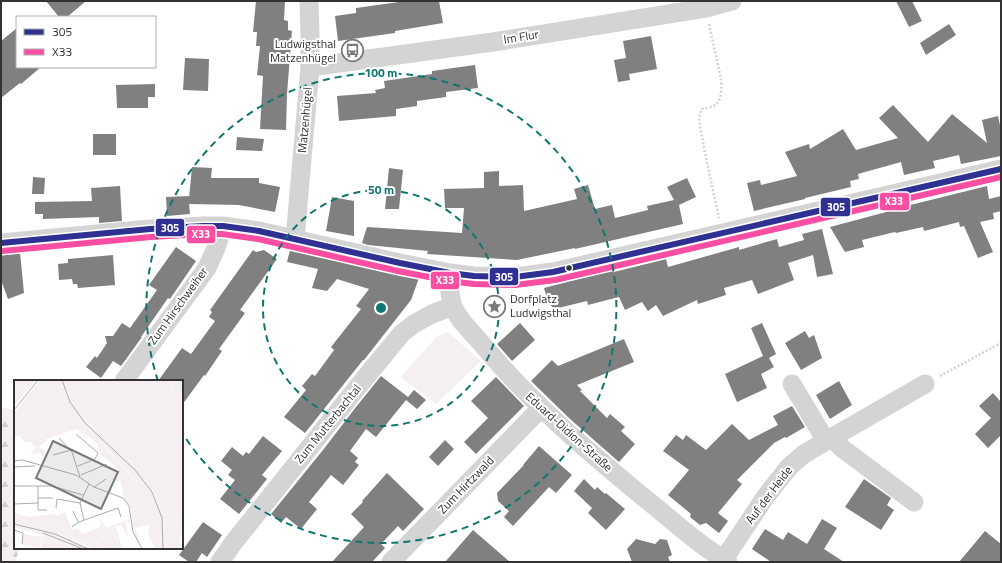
<svg xmlns="http://www.w3.org/2000/svg" width="1002" height="563" viewBox="0 0 1002 563" font-family="'Titillium Web',sans-serif">
<style>
.forest{fill:url(#forest-firs)}
.green{fill:#f5eff3}
.building{fill:#808080}
.lines{fill:none;stroke-linecap:round;stroke-linejoin:round}
.path{stroke:#d2d2d2;stroke-width:2.5;stroke-dasharray:2 2;stroke-linecap:butt}
.minor{stroke:#d4d4d4;stroke-width:19}
.bus-1-casing{stroke:#fff;stroke-width:9}
.bus-2-casing{stroke:#fff;stroke-width:9}
.bus-1{stroke:#2e3092;stroke-width:6}
.bus-2{stroke:#fa4ea3;stroke-width:6}
.ring{fill:none;stroke:#0f766e;stroke-width:2;stroke-dasharray:7 5}
.bus-dot{fill:#323232;stroke:#fff;stroke-width:1.5}
.labels{text-anchor:middle;stroke-width:4;stroke-linejoin:round;paint-order:stroke}
.street-label{font-size:12px;fill:#323232;stroke:#fff}
.poi-label{font-size:12px;fill:#323232;stroke:#fff;text-anchor:end}
.inset-river{fill:none;stroke:#eef0de;stroke-width:2}
.inset-road{fill:none;stroke:#adadad;stroke-width:1}
.view{fill:#7a7a7a;fill-opacity:0.15;stroke:#7a7a7a;stroke-width:2}
.inset-edge{fill:none;stroke:#323232;stroke-width:2}
.centre{fill:#0f766e;stroke:#fff;stroke-width:2}
.ring-label{font-size:12px;text-anchor:middle;font-weight:bold;fill:#0f766e;stroke:#fff;stroke-width:4;stroke-linejoin:round;paint-order:stroke}
.line-badge{stroke:#fff;stroke-width:1.5}
.badge-label{font-size:11px;text-anchor:middle;font-weight:bold;fill:#fff}
</style>
<defs>
<pattern id="forest-firs" width="22" height="20" patternUnits="userSpaceOnUse"><rect width="22" height="20" fill="#f5eff3"/><path d="M5 1l3.5 6h-7zM16 11l3.5 6h-7z" fill="#d2cdd1"/></pattern>
</defs>
<rect width="100%" height="100%" fill="#fff"/>
<path class="forest" d="M1,407L15,411V548H20L15,562H1Z"/>
<path class="green" d="M448,332L481,361L436,404L401,377L437,336Z"/>
<path class="building" d="M46,1H86L67,17H59Z
M256,1H285L284,20L288,21V30L292,31L287,94L286,130L260,129L263,76L257,75L260,46H256L257,32H253Z
M406,1H439L443,23L395,31V33L338,41L335,16L356,13V8Z
M896,1H912L922,21L909,27Z
M949,24L956,35L926,55L920,43Z
M17,28V67H41L21,84L20,83L1,98V41Z
M651,36L657,69L629,74L630,80L618,82L614,60L626,58L623,41Z
M185,58L209,59L208,91L183,90Z
M475,65L478,88L446,92V97L417,101V106L396,109V116L339,121L337,96L376,93L375,90L385,88L384,81L432,74V71Z
M155,84V97H148V108H117L116,85Z
M893,105L928,142L952,114L987,143L982,120L998,116L1001,130V156L961,164L959,155L933,161L935,168L904,175L901,162L858,174L859,179L850,181L851,187L805,198V199L754,211L747,183L760,180L761,185L797,176L785,152L809,144L810,149L843,129L856,150L898,138L879,118Z
M93,134H116V155H93Z
M237,137L264,139L262,151L236,150Z
M192,167L212,168L211,178H259V183L280,187L275,212L239,205L189,204L190,214L167,216L166,197L189,196V198Z
M389,168L403,170L399,209H385Z
M499,171V186L523,185L524,211L577,199L574,189L588,185L595,209L612,205L615,218L648,210L647,206L674,200L667,187L687,178L696,197L679,205L683,224L575,249V248L517,260L427,254L428,251L368,245L362,243L367,227L462,233L464,208H445L444,189L484,188V172Z
M33,177L45,178L44,194H32Z
M120,186L122,221L99,223V217L43,219V214H35V202L92,201L91,188Z
M987,186L989,199L1001,196V211L993,213L994,219L980,222L993,252L978,258L964,226L960,227L959,222L924,231L923,227L896,233L895,232L862,240L864,247L845,252L830,227L890,211V210Z
M332,197L354,201V236L326,231Z
M822,229L833,274L817,277L813,255L788,263L794,280L758,294L752,280L724,288L726,295L698,304L697,300L663,316L656,305L648,311L642,302L625,310L619,297L588,305L587,301L554,309L548,302L544,288L612,270L613,269L614,272L666,259L668,267L739,247V250L777,239L779,247L804,240L802,234Z
M176,247L196,261L170,299L168,298L141,337H142L124,362L121,366L113,361L101,378L86,367L95,356L97,358L107,343L105,336H113L122,323L130,328L157,290L149,285Z
M253,250L256,252L264,250L277,259L240,310L245,313L219,349L222,351L205,376L204,375L182,405V381H158L182,348L191,354L215,321L209,317L212,312L210,310Z
M290,250L419,278L411,300L364,360H363L305,433L284,417L306,390L302,386L312,374L315,376L334,350L331,347L361,309L356,306L369,289L337,279L327,291L312,288L318,269L287,262Z
M20,252L24,293L8,299L1,280V254Z
M113,255L115,285L78,288L77,284H73L72,279L59,280L58,264L68,263V259Z
M520,323L535,340L512,361L497,344Z
M762,323L776,354L769,358L774,367L761,374L767,388L737,402L725,374L763,356L751,328Z
M805,331L809,338L814,335L822,358L801,370L785,343Z
M624,339L634,362L577,385L582,390L580,391L607,418L610,414L625,427L621,431L635,444L619,462L570,419L531,381L552,360L558,366Z
M381,376L408,397L414,390L426,400L417,409L406,400L376,437L366,429L350,451L358,458L355,462L359,465L343,485L331,475L309,502L317,509L301,529L286,517L281,523L271,514L323,450L356,407Z
M496,377L524,406L476,454L464,442L488,418L471,401Z
M839,381L852,405L830,419L816,395Z
M993,393L1001,402V435L988,448L975,434L991,418L979,406Z
M792,406L805,427L786,438L785,437L774,443L737,480L742,484L718,513L728,521L719,533L706,523L700,525L690,517L691,514L668,495L689,470L663,451L676,435L683,440L686,435L706,450L732,424L749,440L778,425L773,416Z
M263,436L282,451L262,475L267,479L239,514L220,499L235,480L228,475L232,470L221,461L232,447L243,456L246,452L249,454Z
M445,440L454,449L438,466L429,457Z
M539,446L572,475L556,493L549,487L513,526L504,517L509,511L498,501L497,493L524,465H523Z
M387,473L424,509L403,531L398,526L381,544L385,548L372,562H332L364,527L351,514L363,502L362,501Z
M584,479L595,490L597,487L605,494L606,493L625,509L606,530L588,513L592,508L574,491Z
M864,479L891,498L887,505L894,510L881,530L845,507Z
M822,519L837,528L824,549L844,562H771L752,549L765,529L783,540L788,532L807,544Z
M203,522L222,535L207,557L202,553L196,562H189L179,555Z
M473,530L510,562H445Z
M985,531L1001,544V562H959Z
M636,539L655,544L660,539L667,540L672,555L668,557L670,562H632L627,549Z"/>
<g class="lines">
<path class="path" d="M709,24L721,79C722,86 722,101 715,105C712,107 706,108 702,109L700,113L699,120L705,153L719,218
M940,376L1001,343"/>
<path class="minor" d="M310,67L493,42L706,8L732,1
M295,239L310,67V35L309,1
M1,243L150,229L203,226H223L259,231L400,263L450,273L474,276L515,277L553,272L1001,169
M450,273C449,283 449,295 453,306C458,320 472,332 482,344C529,401 585,449 642,496C670,518 697,544 728,562
M124,381L207,268L216,248L223,226
M792,384L826,441
M831,438L843,449L914,502
M724,559L766,496L789,467L804,454L826,441L925,384
M220,562L234,542L356,389L402,333L414,324L432,314L453,306
M391,562L541,408"/>
<defs>
<path id="bus-1" d="M1,243L150,229L203,226H223L259,231L400,263L450,273L474,276L515,277L553,272L1001,169"/>
<path id="bus-2" d="M2,251L151,237L203,234H222L258,239L398,271L449,281L474,284L515,285L555,280L1001,177"/>
</defs>
<use href="#bus-1" class="bus-1-casing"/>
<use href="#bus-2" class="bus-2-casing"/>
<use href="#bus-1" class="bus-1"/>
<use href="#bus-2" class="bus-2"/>
</g>
<g class="ring">
<circle cx="381" cy="308" r="118"/>
<path d="M158 381A235 235 0 1 1 183 434"/>
</g>
<defs>
<symbol id="bus-ring" viewBox="-11 -11 22 22"><circle r="9.5" fill="#fff" stroke="#7a7a7a" stroke-width="1.5"/><path d="M-5-6H5V4H4V6H2V4H-2V6H-4V4H-5ZM-3.5-4V0h7V-4ZM-3.5 1.2v1.5H-2V1.2ZM2 1.2v1.5H3.5V1.2Z" fill="#7a7a7a"/></symbol>
<symbol id="sight-ring" viewBox="-11 -11 22 22"><circle r="9.5" fill="#fff" stroke="#7a7a7a" stroke-width="1.5"/><path d="M0-6L1.8-2.2L6-1.7L2.9 1.2L3.7 5.4L0 3.3L-3.7 5.4L-2.9 1.2L-6-1.7L-1.8-2.2Z" fill="#7a7a7a"/></symbol>
</defs>
<g fill-rule="evenodd">
<use href="#bus-ring" x="340" y="38" width="25" height="25"/>
<use href="#sight-ring" x="482" y="294" width="25" height="25"/>
</g>
<circle class="bus-dot" cx="569" cy="268" r="3.5"/>
<g class="labels">
<g class="street-label">
<text transform="translate(521 37) rotate(-9)" y="4">Im Flur</text>
<text transform="translate(305 120) rotate(-85)" y="4">Matzenhügel</text>
<text transform="translate(178 306) rotate(-54)" y="4">Zum Hirschweiher</text>
<text transform="translate(328 424) rotate(-51)" y="4">Zum Mutterbachtal</text>
<text transform="translate(569 432) rotate(42)" y="4">Eduard-Didion-Straße</text>
<text transform="translate(466 485) rotate(-46)" y="4">Zum Hirtzwald</text>
<text transform="translate(769 495) rotate(-53)" y="4">Auf der Heide</text>
</g>
<g class="poi-label">
<text x="336" y="48">Ludwigsthal<tspan x="336" dy="14">Matzenhügel</tspan></text>
<text x="510" y="303" text-anchor="start">Dorfplatz<tspan x="510" dy="14">Ludwigsthal</tspan></text>
</g>
</g>
<g transform="translate(14 380)">
<rect width="169" height="169" fill="#fff"/>
<path d="M45,0H51L57,19L72,41L123,89L136,106L150,136L152,169H141L134,153L136,145L121,148L129,169L120,154L119,146L136,136L124,103L64,37ZM156,0H169V37H159L155,22L159,10ZM51,132L58,150L64,148L68,154L81,149L94,150L96,154L87,157L86,162L82,163L86,169H81L67,158L55,154L6,142L16,137L39,134L46,136V133ZM162,135L166,138L159,164L156,162L160,136ZM0,143L41,151L78,169H66L46,163L19,151L0,148Z" fill="#f5eff3"/>
<path d="M0,0H22L0,26ZM26,0H45L64,37L121,101L131,106L140,123V135L135,136L136,144L119,146L117,128L110,118L107,102L98,100L104,89L86,74L83,63L63,49L32,59L33,61L25,66L33,74L30,78L26,73L17,74L22,68L16,61L11,63L6,55L0,57V33ZM51,0H156L160,18L155,20L159,36L166,34L169,37V150L166,160L169,169H152L150,136L139,111L123,89L68,36L57,19ZM162,135L166,138L159,164L156,162L160,136ZM0,133L16,137L6,142L51,152L67,158L81,169L41,151L0,143ZM85,137L92,148L116,139V144L115,141L112,142L114,157L107,145L102,146L108,169H105L102,156H97L94,150L81,149L87,146ZM0,148L29,154L46,163L66,169H27L29,155Z" fill="#f5eff3" fill-rule="evenodd"/>
<path d="M10,154L28,157L26,168L8,165ZM96,154L102,157L105,169H86L85,165H81L86,162L87,157Z" fill="#f5eff3"/>
<path class="inset-river" d="M165,0L169,15"/>
<path class="inset-road" d="M48,0L56,22L71,43L121,90L138,112L148,138L149,169M0,30L24,0M62,54L84,73L81,79L64,86M45,58L58,72L66,97M39,75L57,70M0,81L8,80L62,95L80,107L109,118L115,126L119,152L128,169M0,87L21,86M67,95L93,84M0,106H38L69,115M24,106V130H33M80,107L92,99M24,118H39M0,124L24,123M42,128L43,119L66,123M59,131L64,142M70,140L66,123L75,104M0,144L41,154L74,169M58,147L65,142L104,128L107,137M0,150L9,153L8,164M29,153L67,168"/>
<path class="view" d="M39,61L104,92L87,129L22,98Z"/>
<rect width="169" height="169" class="inset-edge"/>
</g>
<circle cx="381" cy="308" r="6" class="centre"/>
<g class="ring-label">
<text x="381" y="77">100 m</text>
<text x="381" y="194">50 m</text>
</g>
<g class="line-badge">
<rect x="879" y="192" width="31" height="19" rx="4" fill="#fa4ea3"/>
<rect x="820" y="197" width="31" height="20" rx="4" fill="#2e3092"/>
<rect x="155" y="218" width="30" height="19" rx="4" fill="#2e3092"/>
<rect x="186" y="225" width="30" height="19" rx="4" fill="#fa4ea3"/>
<rect x="489" y="267" width="30" height="19" rx="4" fill="#2e3092"/>
<rect x="430" y="271" width="30" height="19" rx="4" fill="#fa4ea3"/>
</g>
<g class="badge-label">
<text x="894" y="205">X33</text>
<text x="836" y="211">305</text>
<text x="170" y="232">305</text>
<text x="201" y="238">X33</text>
<text x="504" y="281">305</text>
<text x="445" y="284">X33</text>
</g>
<rect width="1002" height="563" fill="none" stroke="#323232" stroke-width="4"/>
<rect x="16" y="16" width="140" height="52" fill="#ffffff" stroke="#adadad"/>
<rect x="24" y="29" width="20" height="6" fill="#2e3092" stroke="#adadad"/>
<text x="52" y="36" font-size="12" fill="#323232">305</text>
<rect x="24" y="49" width="20" height="6" fill="#fa4ea3" stroke="#adadad"/>
<text x="52" y="56" font-size="12" fill="#323232">X33</text>
</svg>
